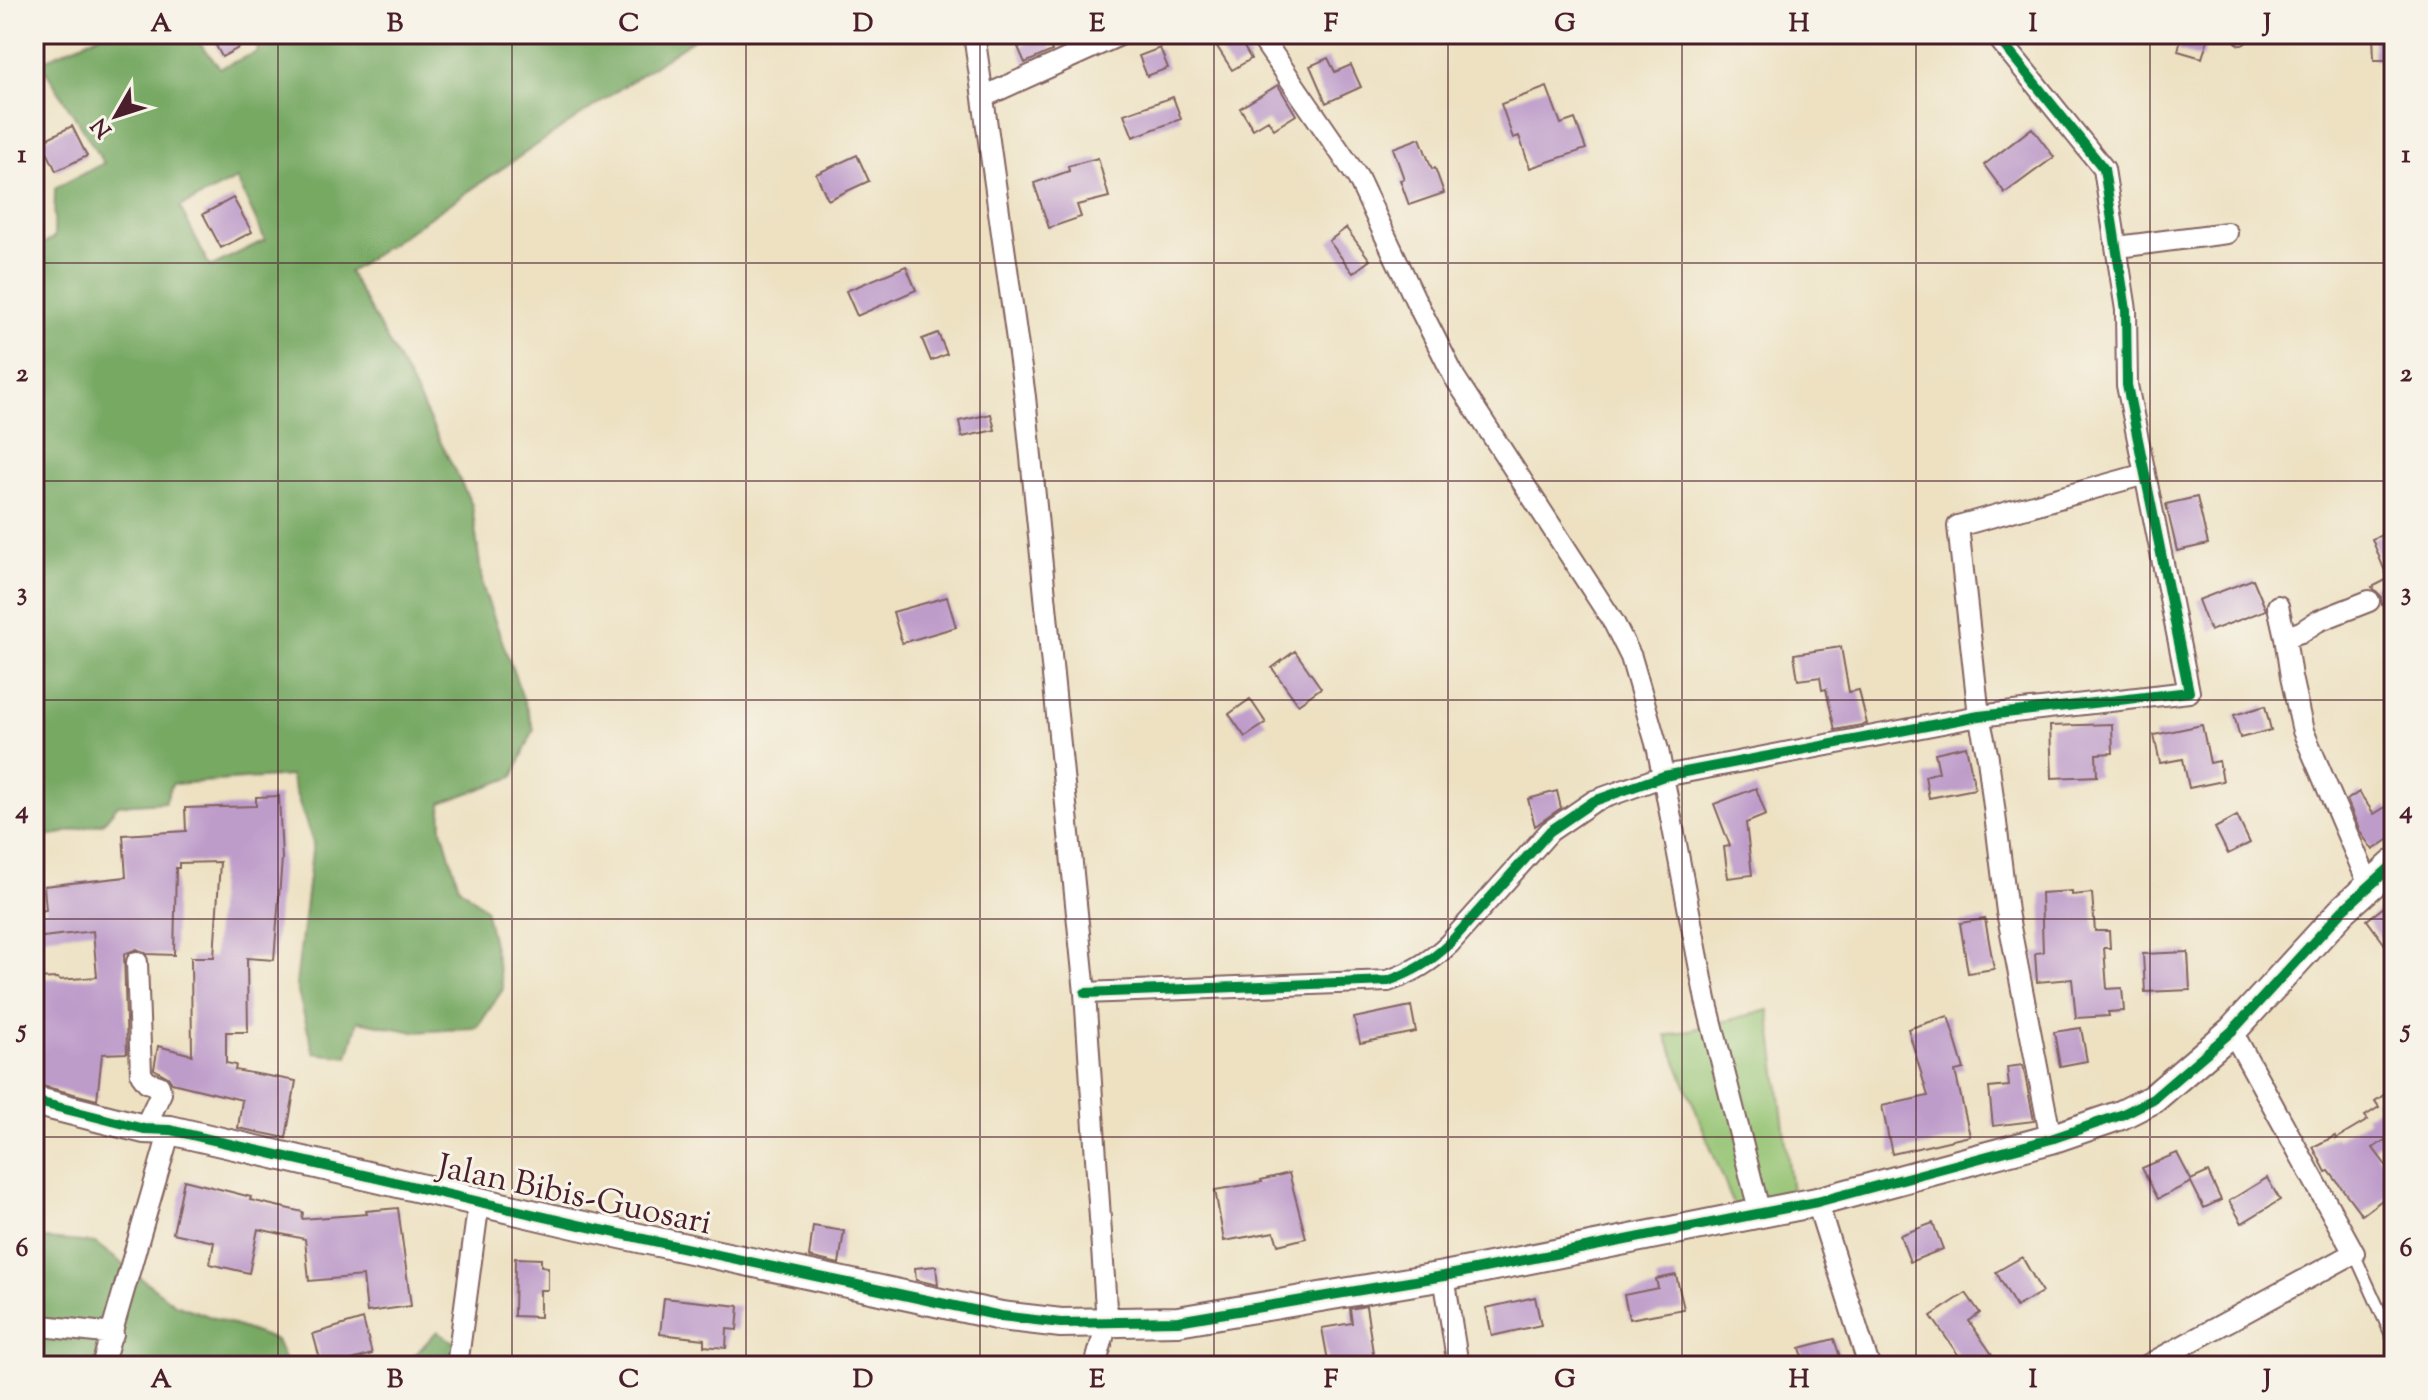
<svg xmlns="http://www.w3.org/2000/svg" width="2428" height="1400" viewBox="0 0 2428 1400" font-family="'Sorts Mill Goudy',serif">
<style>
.green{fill:#94c372;stroke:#6f714e;stroke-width:2}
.forest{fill:#77a964;stroke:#606448;stroke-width:2;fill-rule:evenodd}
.building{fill:#be9cca}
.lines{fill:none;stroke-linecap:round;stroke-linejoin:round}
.lane-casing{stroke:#836360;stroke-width:14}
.street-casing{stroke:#836360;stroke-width:24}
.secondary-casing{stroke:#836360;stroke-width:32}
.lane{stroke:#fff;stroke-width:10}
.street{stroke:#fff;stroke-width:20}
.secondary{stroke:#fff;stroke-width:28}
.cycleway-casing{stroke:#f7f3e8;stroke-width:15}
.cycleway{stroke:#00873e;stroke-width:10}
.grid{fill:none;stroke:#4a1f2b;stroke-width:2;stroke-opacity:0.55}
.labels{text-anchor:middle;stroke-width:6;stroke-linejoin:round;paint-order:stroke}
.street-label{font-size:34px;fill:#4a1f2b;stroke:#f7f3e8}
.neatline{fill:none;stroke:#4a1f2b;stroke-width:3}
.grid-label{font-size:26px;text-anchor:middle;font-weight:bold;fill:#4a1f2b}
</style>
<rect width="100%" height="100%" fill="#f7f3e8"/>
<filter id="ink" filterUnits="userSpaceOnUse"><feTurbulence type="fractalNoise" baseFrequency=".0125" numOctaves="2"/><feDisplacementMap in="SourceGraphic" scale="16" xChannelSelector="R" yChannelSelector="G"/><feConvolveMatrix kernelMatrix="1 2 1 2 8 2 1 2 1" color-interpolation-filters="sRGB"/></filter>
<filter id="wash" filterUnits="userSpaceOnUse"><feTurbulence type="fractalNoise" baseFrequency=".006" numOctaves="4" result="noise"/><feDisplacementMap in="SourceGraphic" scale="32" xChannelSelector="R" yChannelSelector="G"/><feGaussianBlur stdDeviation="1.8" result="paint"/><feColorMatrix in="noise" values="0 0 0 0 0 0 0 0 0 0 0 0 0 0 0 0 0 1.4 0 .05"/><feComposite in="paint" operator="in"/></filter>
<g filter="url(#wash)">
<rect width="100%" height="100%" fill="#ede1c2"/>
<path class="green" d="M1769,1010L1794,1207L1739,1218L1666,1036Z"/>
<path class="forest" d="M102,34H192L220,68L258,52L255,34H701L349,272L409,379L472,505L483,588L534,729L513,777L441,803L442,829L459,887L485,908L503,989L477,1028L415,1032L358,1021L348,1057L314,1053L296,985L313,843L290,776L172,784L165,802L118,805L103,823L34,840V249L54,238L55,188L104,163L40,62ZM237,179L265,240L210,267L180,207Z
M34,1238L95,1243L175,1304L276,1340L287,1366H34Z
M437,1331L489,1366H400L417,1353Z"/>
<g id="blocks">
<path class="building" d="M210,34H233L240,47L222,57Z
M1209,34H1246L1249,43L1244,47L1251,59L1232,70Z
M2182,34L2208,39L2202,58L2178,51Z
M2373,34H2394V60H2374Z
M1046,35L1052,51L1025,63L1018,47Z
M1160,48L1168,68L1147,76L1139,56Z
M1328,58L1335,72L1351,65L1361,87L1326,103L1310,66Z
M1278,85L1296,115L1274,129L1268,120L1253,129L1240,108Z
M1547,87L1561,124L1575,119L1586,149L1530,168L1519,136L1513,138L1501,104Z
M1173,97L1181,119L1133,137L1124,114Z
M72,126L87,156L56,171L42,141Z
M2032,128L2054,157L2005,193L1984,165Z
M1420,138L1432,169L1435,168L1444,193L1409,205L1400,180L1404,179L1393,148Z
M857,155L869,181L828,200L816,174Z
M1098,158L1109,197L1077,205L1081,217L1049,228L1034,183L1069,171L1068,166Z
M233,198L252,232L221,248L203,214Z
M1346,228L1370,260L1353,273L1329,241Z
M906,266L916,290L857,316L846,291Z
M938,333L947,354L931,361L922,339Z
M991,414L995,430L962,437L959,421Z
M2197,497L2208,544L2177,551L2166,504Z
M2394,530V599L2382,605L2381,596L2372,587L2388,579L2372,539Z
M2253,579L2266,610L2210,631L2198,600Z
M947,597L956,627L902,643L893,612Z
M1841,647L1849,692L1859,690L1867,724L1835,730L1826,689L1822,690L1820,677L1798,680L1794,654Z
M1295,651L1321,688L1298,704L1272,668Z
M1250,699L1266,723L1245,737L1229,714Z
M2265,706L2271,730L2240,738L2234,715Z
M2112,724L2113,753L2096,754L2097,776L2052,778L2050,726Z
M2202,725L2210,763L2219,761L2223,781L2189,788L2183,759L2160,763L2154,735Z
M1966,746L1975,789L1929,798L1925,776L1939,772L1935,753Z
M1756,788L1766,815L1746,823L1752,875L1728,878L1724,847L1730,846L1714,804Z
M1557,791L1561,808L1535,826L1528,799Z
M2359,792L2374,814L2387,806L2394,816V836L2373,850L2360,832L2347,800Z
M279,796L282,859L274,960L247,958L248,1032H226V1063L236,1065L235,1070L296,1081L286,1138L238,1128L242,1100L172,1083L168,1077L154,1069L158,1046L192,1055L191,957H214L220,862L179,863V868H176L174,955L147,954L137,949L124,954L127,1053L102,1054L97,1100L35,1084L38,1054H41L42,1011H35L34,979L58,978L59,980L97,977L93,931L34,938V912L46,910L44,886L126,877L123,835L186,831L185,808L256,806V797Z
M2237,816L2250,843L2228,854L2215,828Z
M2072,891V895L2092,893L2095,931H2109L2110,948H2104L2107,989L2122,988L2124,1011L2108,1012L2109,1016L2076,1018L2072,979L2037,982L2035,953L2043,952L2041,893Z
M2384,907L2394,920V957L2367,920Z
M1985,919L1994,969L1968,973L1960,923Z
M2188,952L2190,990L2145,992L2143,954Z
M1411,1006L1416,1032L1360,1043L1354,1018Z
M1948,1016L1964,1069L1955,1071L1970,1136L1892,1154L1882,1106L1928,1096L1908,1029Z
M2081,1028L2087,1061L2060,1066L2054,1032Z
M2023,1065L2034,1121L1993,1126L1989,1088L2009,1086L2007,1067Z
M2394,1088V1134L2373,1148L2394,1176V1191L2362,1215L2329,1171L2326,1172L2313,1147L2335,1136L2336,1139L2368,1120L2365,1116L2379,1107L2375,1101Z
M2177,1153L2191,1180L2208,1172L2221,1200L2204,1208L2191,1182L2158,1199L2142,1168Z
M1289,1173L1306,1238L1278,1245L1274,1232L1224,1241L1215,1190L1262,1182L1261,1180Z
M2267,1178L2280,1200L2242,1223L2229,1201Z
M184,1180L251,1197L250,1200L303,1212L302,1219L367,1214L366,1211L398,1208L411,1306L367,1312L363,1276L309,1281L305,1239L258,1229L249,1273L210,1264L214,1242L173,1233Z
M1933,1223L1943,1249L1910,1262L1900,1235Z
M813,1226L844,1231L839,1264L809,1257Z
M2022,1257L2042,1292L2016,1307L1996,1272Z
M515,1258L541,1259V1266L548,1267V1290H540V1317L514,1316Z
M936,1266L938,1285L916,1280L915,1268Z
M1676,1275L1684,1309L1629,1319L1624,1295L1658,1288L1656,1279Z
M1966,1293L1980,1313L1969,1321L2000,1366H1966L1931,1316Z
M1535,1297L1541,1325L1492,1336L1486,1308Z
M664,1298L739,1306L737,1330L727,1329L726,1348L704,1346V1339L660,1334Z
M1366,1306L1375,1366H1329L1322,1328L1352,1323L1350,1309Z
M363,1319L372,1354L333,1366H322L313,1334Z
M1834,1339L1843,1366H1806L1800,1348Z"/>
</g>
</g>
<g filter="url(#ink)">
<use href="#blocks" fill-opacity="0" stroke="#836360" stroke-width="2"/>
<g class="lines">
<defs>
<path id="lane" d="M2241,39L2245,34
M2354,1253L2394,1342"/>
<path id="street" d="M974,34L1025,397L1085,993L1107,1323L1095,1366
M1259,34L1358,178L1415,299L1455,378L1614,623L1631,657L1658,750L1706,1000L1760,1214
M983,97L1122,34
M2118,247L2227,233
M2369,601L2318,621L2301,632L2285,637L2291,677L2303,731L2370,887
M2278,606L2285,637
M137,962L141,1074L147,1082L159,1086L161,1093L144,1129
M1085,993L1388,981C1413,972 1430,962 1449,944L1550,831L1594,801L1664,776L1979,716L2189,692L2127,385L2126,310L2104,169L1995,34
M2051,1139L2007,912L1988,758L1979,716L1958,526L2145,474
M1817,1202L1869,1366
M1444,1276L1458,1366
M34,1325L113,1334
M102,1366L170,1130
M457,1366L479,1201
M2146,1366L2354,1253L2232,1031"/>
<path id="secondary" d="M34,1101L144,1129L170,1130L579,1225L1001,1316L1061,1323L1178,1321L1444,1276L1817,1202L2051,1139L2121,1115L2153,1099L2232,1031L2344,909L2394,864"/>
</defs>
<use href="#lane" class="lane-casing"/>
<use href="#street" class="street-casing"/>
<use href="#secondary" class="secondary-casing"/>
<use href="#lane" class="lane"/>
<use href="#street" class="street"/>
<use href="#secondary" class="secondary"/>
<defs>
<path id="cycleway" d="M1085,993L1388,981C1413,972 1430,962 1449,944L1550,831L1594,801L1664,776L1979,716L2189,692L2127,385L2126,310L2104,169L1995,34
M34,1101L144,1129L170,1130L579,1225L1001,1316L1061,1323L1178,1321L1444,1276L1817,1202L2051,1139L2121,1115L2153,1099L2232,1031L2344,909L2394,864"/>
</defs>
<use href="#cycleway" class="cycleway-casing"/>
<use href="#cycleway" class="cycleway"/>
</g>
</g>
<path class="grid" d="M278,34V1366M512,34V1366M746,34V1366M980,34V1366M1214,34V1366M1448,34V1366M1682,34V1366M1916,34V1366M2150,34V1366M34,263H2394M34,481H2394M34,700H2394M34,919H2394M34,1137H2394"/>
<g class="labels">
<g class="street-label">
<text transform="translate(575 1193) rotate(12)" y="12">Jalan Bibis-Guosari</text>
</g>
</g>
<rect width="2428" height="1400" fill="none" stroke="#f7f3e8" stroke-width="88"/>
<g transform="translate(116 116) rotate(231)" stroke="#f7f3e8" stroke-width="6" paint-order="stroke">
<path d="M0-6L14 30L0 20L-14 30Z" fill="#4a1f2b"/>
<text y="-12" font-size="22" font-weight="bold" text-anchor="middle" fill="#4a1f2b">N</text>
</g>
<rect x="44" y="44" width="2340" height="1312" class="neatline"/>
<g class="grid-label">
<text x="161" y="31">A</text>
<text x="395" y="31">B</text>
<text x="629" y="31">C</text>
<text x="863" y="31">D</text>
<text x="1097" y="31">E</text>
<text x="1331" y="31">F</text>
<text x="1565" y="31">G</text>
<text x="1799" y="31">H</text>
<text x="2033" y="31">I</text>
<text x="2267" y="31">J</text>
<text x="22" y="162">1</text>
<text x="2406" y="162">1</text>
<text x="22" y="381">2</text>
<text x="2406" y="381">2</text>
<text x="22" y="600">3</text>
<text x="2406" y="600">3</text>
<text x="22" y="818">4</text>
<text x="2406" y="818">4</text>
<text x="22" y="1037">5</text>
<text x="2406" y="1037">5</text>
<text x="22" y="1256">6</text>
<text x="2406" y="1256">6</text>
<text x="161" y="1387">A</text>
<text x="395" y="1387">B</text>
<text x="629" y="1387">C</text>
<text x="863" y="1387">D</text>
<text x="1097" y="1387">E</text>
<text x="1331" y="1387">F</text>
<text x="1565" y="1387">G</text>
<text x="1799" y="1387">H</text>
<text x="2033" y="1387">I</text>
<text x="2267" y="1387">J</text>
</g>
</svg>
